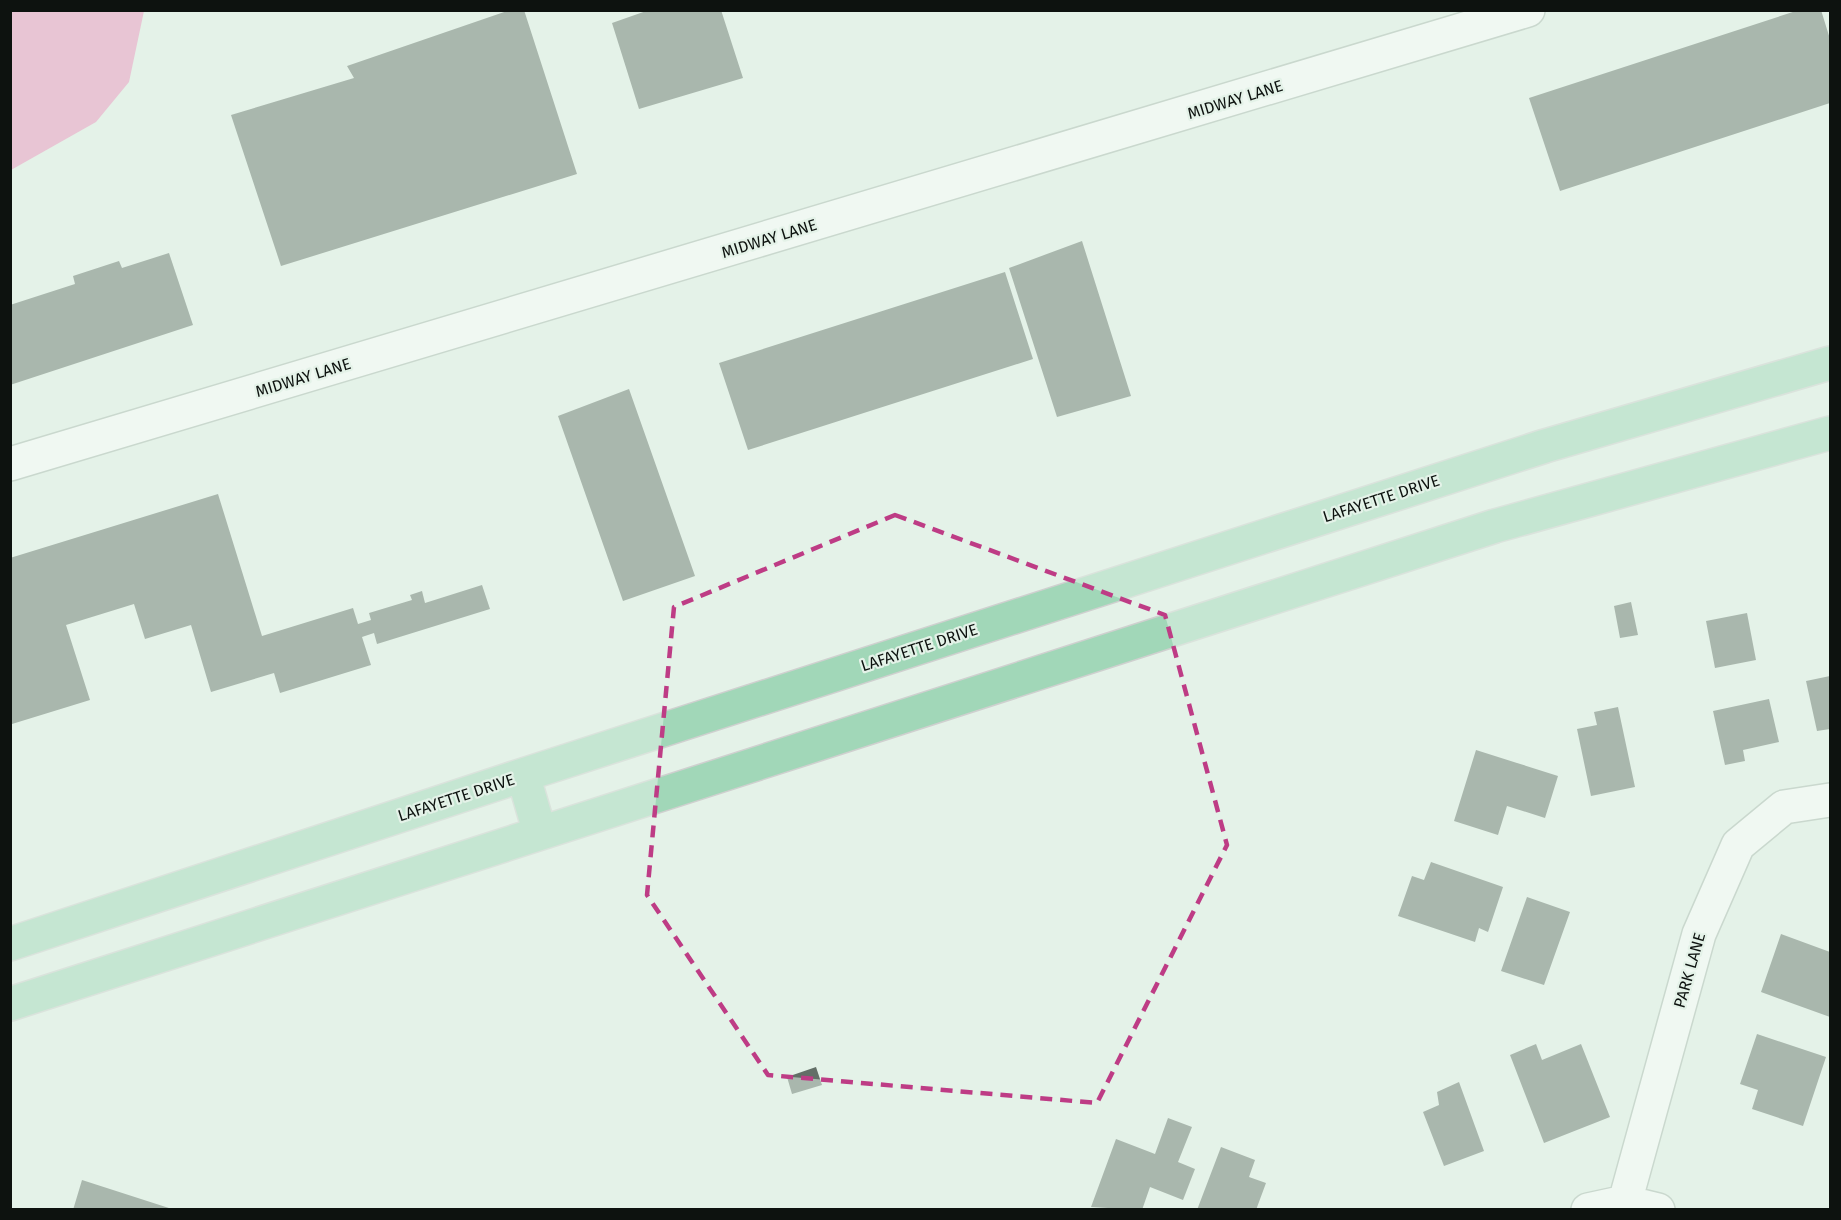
<svg xmlns="http://www.w3.org/2000/svg" width="1841" height="1220" viewBox="0 0 1841 1220" font-family="'Fira Sans',sans-serif">
<style>
.forest{fill:#ed8ebc}
.building{fill:#636f67}
.lines{fill:none;stroke-linecap:round;stroke-linejoin:round}
.minor-casing{stroke:#abb9b0;stroke-width:36}
.primary-casing{stroke:#cfd0cf;stroke-width:36}
.minor{stroke:#fff;stroke-width:33}
.primary{stroke:#a1d7b8;stroke-width:33}
.marked{fill:none;stroke:#be3c85;stroke-width:4.5;stroke-dasharray:12 8;stroke-linejoin:round}
.labels{text-anchor:middle;stroke-width:4.5;stroke-linejoin:round;paint-order:stroke}
.street-label{font-size:16px;fill:#0d120f;stroke:#e4f2e8}
</style>
<rect width="100%" height="100%" fill="#e4f2e8"/>
<path class="forest" d="M11,10L144,11L129,82L96,122L11,170Z"/>
<path class="building" d="M510,10H524L577,174L281,266L231,115L354,78L347,66Z
M649,10H721L743,78L639,109L612,23Z
M1799,10H1821L1830,39V103L1560,191L1529,98Z
M1082,241L1131,396L1057,417L1009,268Z
M169,253L193,325L10,385V305L75,284L73,276L119,261L122,268Z
M1005,272L1033,359L748,450L719,363Z
M629,389L695,576L623,601L558,416Z
M218,494L262,636L353,608L358,624L371,620L369,613L412,600L410,595L422,591L425,603L482,585L490,609L377,644L374,633L362,637L371,665L280,693L274,673L211,692L191,625L145,639L134,604L66,625L90,700L12,724L10,558Z
M1631,602L1638,635L1620,638L1614,606Z
M1747,613L1756,660L1715,668L1706,621Z
M1830,676V729L1817,731L1806,681Z
M1769,699L1779,742L1743,750L1745,761L1725,765L1713,711Z
M1618,707L1635,787L1591,796L1577,729L1597,725L1594,712Z
M1476,750L1558,776L1545,818L1507,806L1498,835L1454,821Z
M1431,862L1503,887L1488,932L1479,928L1475,942L1398,916L1412,876L1424,880Z
M1527,897L1570,912L1544,985L1501,971Z
M1781,934L1830,952V1017L1761,992Z
M1757,1034L1826,1057L1803,1126L1752,1109L1758,1090L1740,1084Z
M1536,1044L1542,1060L1581,1044L1610,1117L1544,1143L1510,1055Z
M816,1067L822,1085L792,1094L787,1077Z
M1459,1082L1484,1151L1444,1166L1423,1112L1439,1105L1437,1092Z
M1168,1118L1192,1127L1178,1162L1195,1169L1183,1200L1150,1187L1142,1210L1091,1207L1116,1139L1155,1154Z
M1221,1147L1255,1160L1249,1177L1266,1183L1256,1210H1197Z
M82,1180L172,1209V1210H73Z"/>
<g class="lines">
<defs>
<path id="minor" d="M10,464L1528,10
M1625,1202L1699,934L1738,845L1784,807L1830,800
M1588,1210L1625,1202L1658,1210"/>
<path id="primary" d="M523,775L540,833
M10,944L523,775L1545,446L1830,363
M10,1004L1495,526L1830,433"/>
</defs>
<use href="#minor" class="minor-casing"/>
<use href="#primary" class="primary-casing"/>
<use href="#minor" class="minor"/>
<use href="#primary" class="primary"/>
</g>
<path d="M0 0H1841V1220H0ZM895,515L1165,615L1227,845L1097,1103L768,1075L647,895L674,607Z" fill="#e4f2e8" fill-opacity=".55" fill-rule="evenodd"/>
<path class="marked" d="M895,515L1165,615L1227,845L1097,1103L768,1075L647,895L674,607Z"/>
<g class="labels">
<g class="street-label">
<text transform="translate(1235 99) rotate(-17)" y="6">MIDWAY LANE</text>
<text transform="translate(769 238) rotate(-17)" y="6">MIDWAY LANE</text>
<text transform="translate(303 377) rotate(-17)" y="6">MIDWAY LANE</text>
<text transform="translate(1381 498) rotate(-18)" y="6">LAFAYETTE DRIVE</text>
<text transform="translate(919 647) rotate(-18)" y="6">LAFAYETTE DRIVE</text>
<text transform="translate(456 797) rotate(-18)" y="6">LAFAYETTE DRIVE</text>
<text transform="translate(1689 970) rotate(-74)" y="6">PARK LANE</text>
</g>
</g>
<rect width="1841" height="1220" fill="none" stroke="#0d120f" stroke-width="24"/>
</svg>
